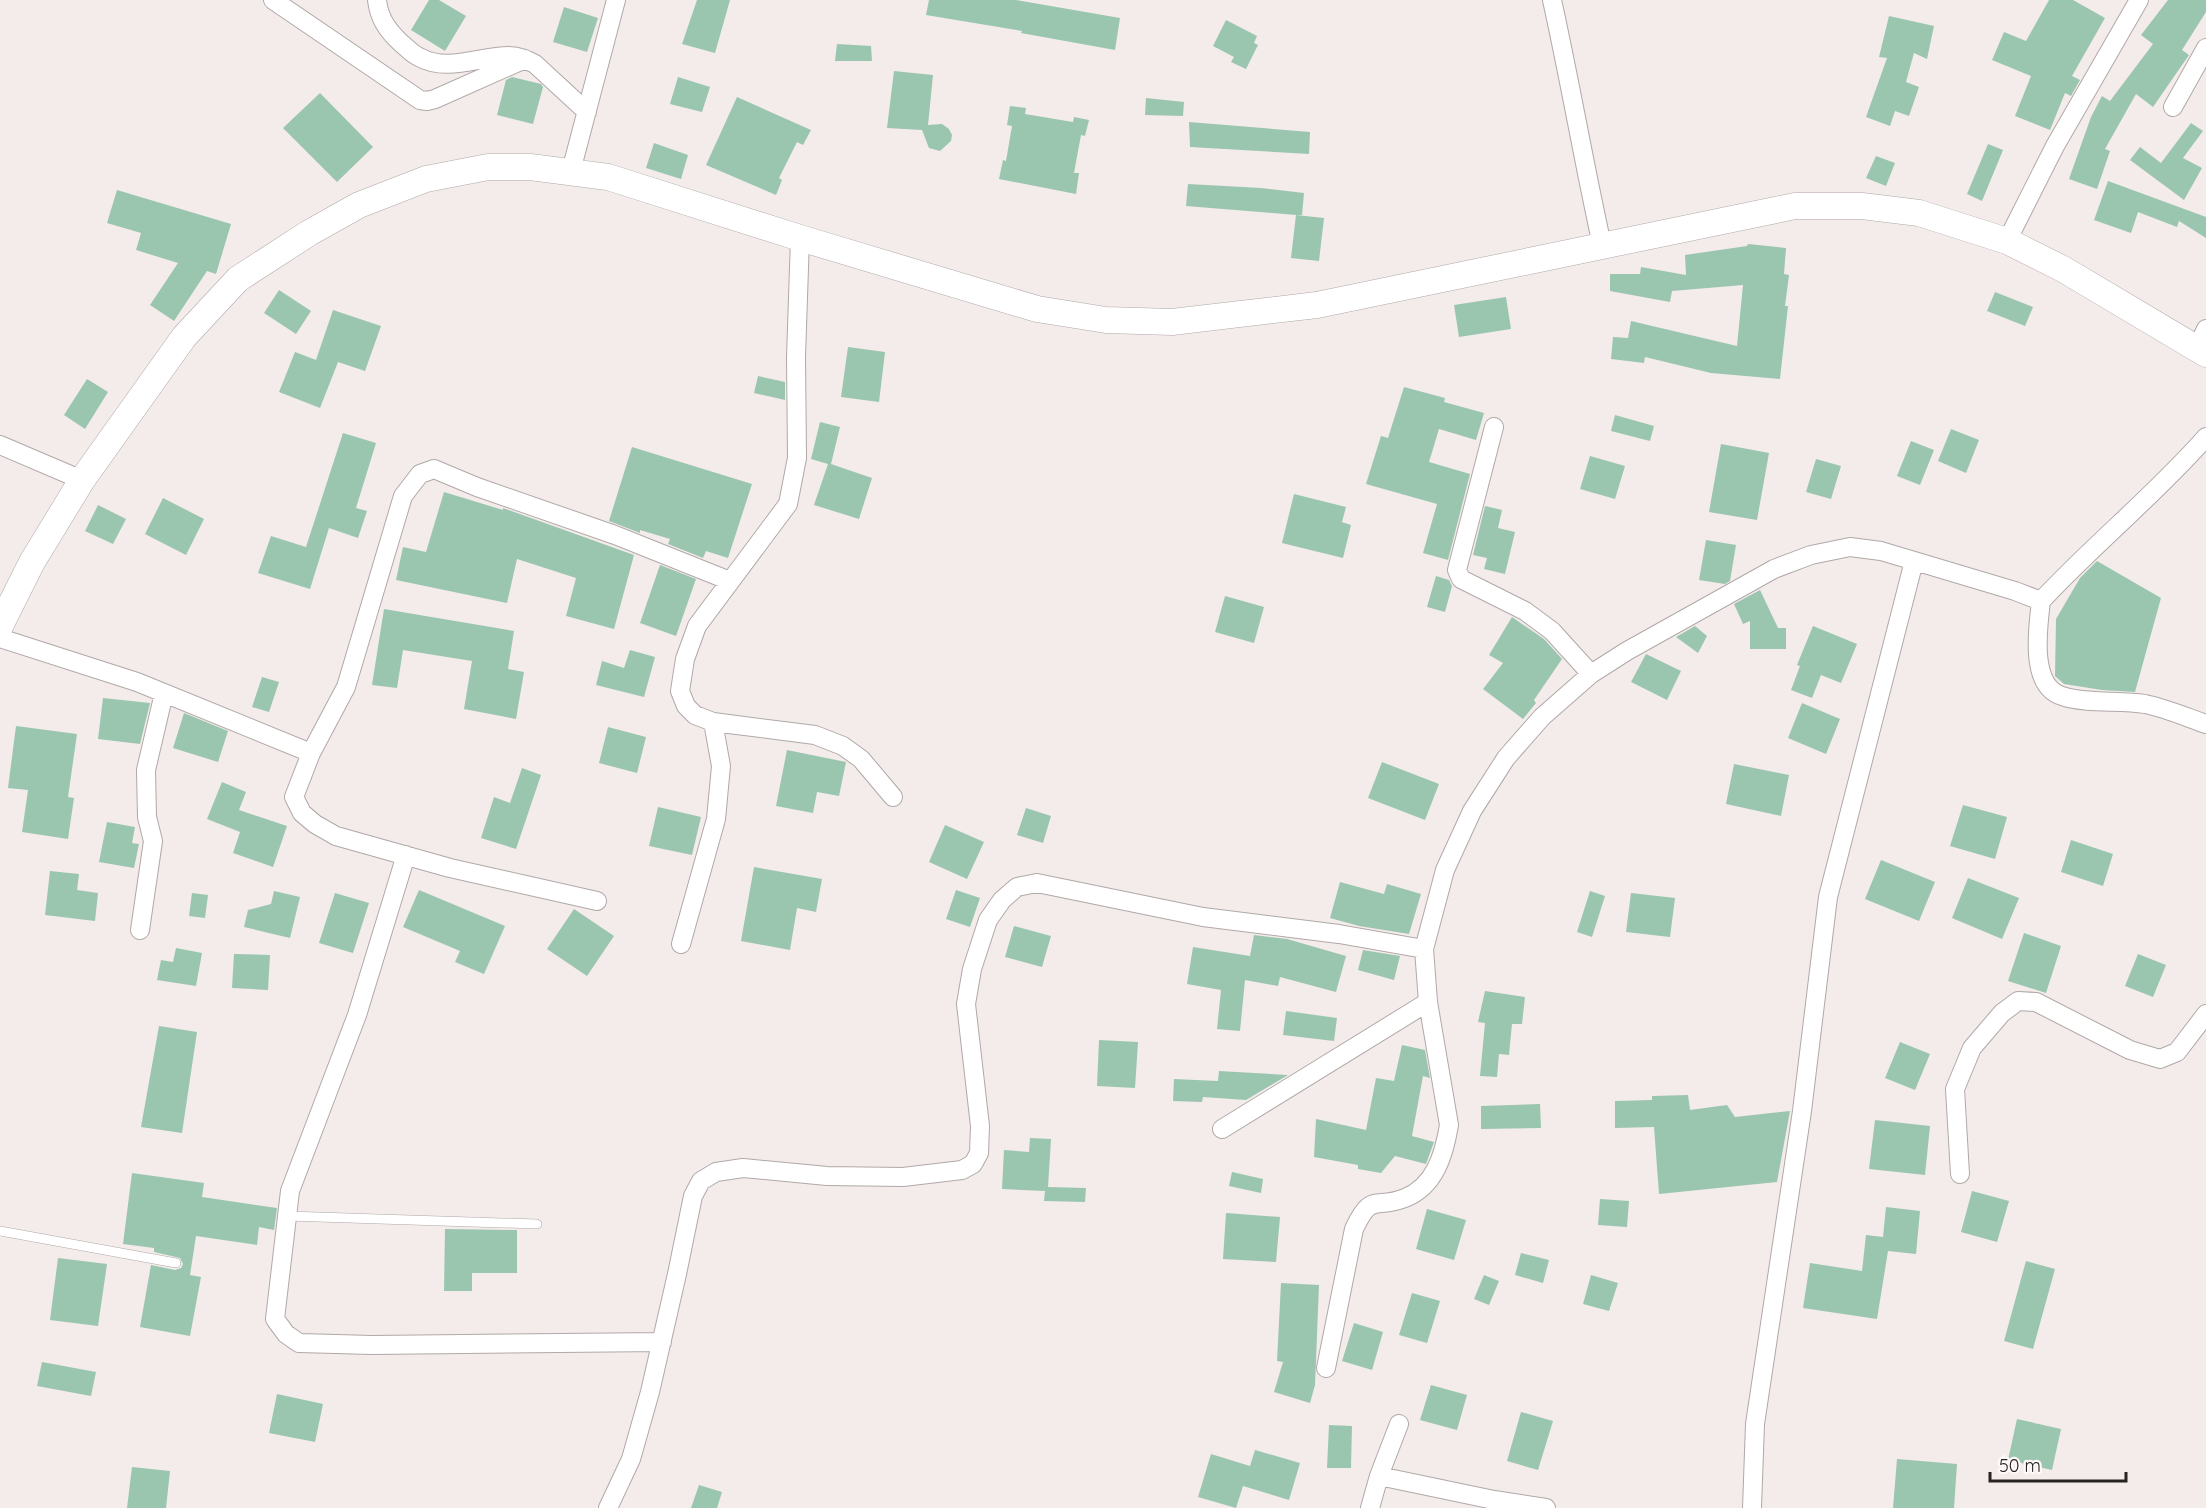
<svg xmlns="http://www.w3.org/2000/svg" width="2206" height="1508" viewBox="0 0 2206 1508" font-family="Quicksand,sans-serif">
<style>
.building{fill:#9ac6af}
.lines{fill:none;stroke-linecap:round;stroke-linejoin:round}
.lane-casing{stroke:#b1a8a8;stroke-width:10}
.street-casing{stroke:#b1a8a8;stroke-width:20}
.secondary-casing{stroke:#b1a8a8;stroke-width:27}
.lane{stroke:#fff;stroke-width:9}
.street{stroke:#fff;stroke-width:18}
.secondary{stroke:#fff;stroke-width:26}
</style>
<rect width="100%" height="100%" fill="#f4ebeb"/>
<path class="building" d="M429,0H439L466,16L445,51L411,30Z
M697,0H730L715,53L682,44Z
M929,0H1016L1120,18L1115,50L1021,33L1022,31L926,15Z
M2049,0H2073L2105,18L2072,76L2080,80L2071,96L2065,93L2050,130L2015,116L2031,76L1992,60L2004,32L2026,41Z
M2168,0H2206V12L2182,50L2189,55L2153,107L2136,94L2105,149L2110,151L2097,189L2069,179L2091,117L2102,96L2110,101L2153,44L2141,35Z
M564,7L598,18L587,52L553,42Z
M1889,16L1934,26L1927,59L1914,53L1906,82L1919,87L1909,116L1895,111L1890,126L1866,117L1887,58L1879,57Z
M1226,20L1257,36L1254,43L1258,45L1246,69L1231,62L1234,57L1213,46Z
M837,44L871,46L872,61H835Z
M894,71L933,75L928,125L942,124L949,129L952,135L951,141L940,151L929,148L922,130L887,128Z
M512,77L541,84L543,87L533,124L497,115L506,80Z
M678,77L710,87L702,112L670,104Z
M320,93L373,147L337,182L283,128Z
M737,97L811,130L803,145L797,142L779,178L782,180L776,195L706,165Z
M1146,98L1184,102L1183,116L1145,115Z
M1010,106L1026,108L1025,114L1073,122L1074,117L1089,120L1085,136L1081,135L1074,173H1079L1076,194L999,179L1003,160L1006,161L1012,126L1007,125Z
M1189,122L1310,132L1309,154L1190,147Z
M2191,123L2203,131L2183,158L2202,168L2184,200L2130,160L2140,147L2161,163Z
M654,143L688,155L681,179L646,168Z
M1988,144L2003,150L1982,201L1967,194Z
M1876,156L1895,163L1886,186L1866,178Z
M2108,181L2206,217V238L2179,221L2177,227L2138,212L2131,233L2094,220Z
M1188,184L1261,188L1304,193L1302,215H1296L1324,218L1319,261L1291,258L1296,215L1186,206Z
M117,190L231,224L216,274L207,271L174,321L150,305L178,263L136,250L141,233L107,223Z
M1748,244L1786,248L1784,274L1789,275L1785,306H1788L1780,379L1711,373L1645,357L1644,363L1611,359L1613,337L1628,338L1631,321L1737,346L1743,285L1672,291L1670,302L1610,291V274H1640L1641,267L1686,275L1685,255L1747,246Z
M279,290L311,311L296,334L264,313Z
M1995,292L2033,307L2025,326L1987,311Z
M1506,297L1511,329L1459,337L1454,305Z
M333,310L381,326L365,371L338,362L320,408L279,392L295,352L316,360Z
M848,347L885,352L879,402L841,397Z
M758,376L785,382V400L754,393Z
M87,379L108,392L85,429L64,415Z
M1404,387L1445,398L1444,402L1484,413L1476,440L1439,429L1429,462L1470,474L1448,560L1423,553L1437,504L1366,484L1381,436L1388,438Z
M1615,415L1654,426L1650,441L1611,431Z
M820,422L840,427L831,464L872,478L859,519L814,505L828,464L811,459Z
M1951,429L1979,440L1966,473L1938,461Z
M343,433L376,443L356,508L367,511L358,538L329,528L310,589L258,573L271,536L306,547Z
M1911,441L1934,450L1920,485L1897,476Z
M1721,444L1769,453L1757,520L1709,512Z
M632,447L752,484L728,558L706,551L703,558L668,544L670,539L640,530V533L609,521Z
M1590,456L1625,466L1615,499L1580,489Z
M1816,459L1841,466L1831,499L1806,492Z
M444,492L503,510V508L634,555L614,629L566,616L576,578L517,559L507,603L396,580L403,547L426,552Z
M1294,494L1346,507L1342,522L1351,525L1343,558L1282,543Z
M163,498L204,519L186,555L145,534Z
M98,505L126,519L113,544L85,531Z
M1485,506L1502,510L1498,528L1515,532L1505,574L1484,569L1487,558L1473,555Z
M1706,540L1736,545L1730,581L1725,584L1699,580Z
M2097,561L2161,598L2135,692L2102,690L2064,684L2055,676L2056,619L2080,578Z
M660,565L696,579L676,636L640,623Z
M1436,576L1449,580L1452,586L1445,612L1427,607Z
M1760,590L1778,628H1786V649H1750V621L1743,624L1734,604Z
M1225,596L1264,607L1254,643L1215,632Z
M384,609L514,631L508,669L524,672L516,719L464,709L472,661L403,650L397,688L372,685Z
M1512,617L1544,639L1562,659L1534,700L1536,703L1523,719L1483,689L1503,663L1489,655Z
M1695,626L1707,636L1698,653L1676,637Z
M1813,626L1857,644L1841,683L1821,675L1812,698L1791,690L1800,666L1797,665Z
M630,650L655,657L644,697L596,685L602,661L624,668Z
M1646,654L1681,671L1667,700L1631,682Z
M262,677L279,682L269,712L252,707Z
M103,698L150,703L140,744L98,739Z
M1802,703L1840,719L1826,754L1788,738Z
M184,713L228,731L218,762L173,748Z
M16,726L77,734L68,797L74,798L68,839L22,832L28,790L8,788Z
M608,727L646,737L637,773L599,763Z
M787,750L846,762L839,796L817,792L813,813L776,806Z
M1382,762L1439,784L1425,820L1368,798Z
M1734,764L1789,775L1781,816L1726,804Z
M522,768L541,775L516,849L481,838L494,797L510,803Z
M222,782L246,792L239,810L287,826L273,867L233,853L240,832L207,819Z
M1963,805L2007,817L1995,859L1950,846Z
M658,807L701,817L692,855L649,846Z
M1026,808L1051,816L1043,843L1017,835Z
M107,822L135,827L132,843L139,844L134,868L99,862Z
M945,825L984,842L967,879L929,862Z
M2071,840L2113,854L2103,886L2061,872Z
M1881,860L1935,882L1919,921L1865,899Z
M754,867L822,879L816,912L797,908L790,950L741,941Z
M50,871L79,874L77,890L98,893L95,921L45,915Z
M1968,878L2019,898L2002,939L1952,918Z
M1340,882L1384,894L1387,884L1421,894L1409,934L1359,926L1330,918Z
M419,890L505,926L484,974L455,962L460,951L403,927Z
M956,890L980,898L970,927L946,919Z
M274,891L300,897L290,938L244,927L248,910L271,904Z
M1590,891L1605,896L1592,937L1577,932Z
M192,893L208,895L205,918L189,916Z
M335,893L369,903L353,953L319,943Z
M1631,893L1675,898L1670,937L1626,932Z
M574,909L614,936L587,976L547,949Z
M1014,926L1051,936L1042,967L1005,957Z
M2024,933L2061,946L2046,993L2008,981Z
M1254,935L1287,939L1346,956L1336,992L1280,977L1278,986L1245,980L1240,1031L1217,1029L1221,990L1187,984L1193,947L1250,956Z
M176,948L202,953L196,986L157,980L161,960L173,962Z
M1363,950L1400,956L1394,980L1358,970Z
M234,954L270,955L268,990L232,988Z
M2138,954L2166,965L2153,997L2125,986Z
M1485,991L1525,997L1522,1024H1512L1509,1055L1499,1054L1497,1077L1480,1076L1485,1023L1478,1022Z
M1286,1011L1337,1018L1334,1041L1283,1035Z
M159,1026L197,1032L182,1133L141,1127Z
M1099,1040L1138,1042L1135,1088L1097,1086Z
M1900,1042L1930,1054L1915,1090L1885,1078Z
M1402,1045L1425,1050L1430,1078L1423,1076L1412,1136L1434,1142L1426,1164L1395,1156L1381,1173L1358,1169V1165L1314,1157L1316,1119L1366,1130L1376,1078L1394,1081Z
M1219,1071L1288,1075L1246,1100L1203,1097L1202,1102L1173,1101L1174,1079L1218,1081Z
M1688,1095L1690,1110L1727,1105L1735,1117L1790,1111L1777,1182L1659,1194L1654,1127L1615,1128V1101L1652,1100V1096Z
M1540,1104L1541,1128L1481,1129V1106Z
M1875,1120L1930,1126L1925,1175L1869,1169Z
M1030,1138L1051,1139L1048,1187L1086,1188L1085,1202L1044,1201L1045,1191L1002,1189L1004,1150L1029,1152Z
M1232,1172L1263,1179L1261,1193L1229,1186Z
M132,1173L204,1183L202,1197L277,1208L274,1230L259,1227L257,1245L196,1236L190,1275L201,1277L190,1336L140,1327L151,1265L175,1270L181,1268L183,1264L180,1258L154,1252V1248L123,1244Z
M1972,1191L2009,1201L1997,1242L1961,1232Z
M1600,1199L1629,1201L1627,1227L1598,1225Z
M1886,1207L1920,1211L1916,1254L1888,1251L1877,1319L1803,1308L1810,1263L1862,1271L1866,1235L1883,1237Z
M1427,1209L1466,1220L1454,1260L1416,1249Z
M1226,1213L1280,1217L1276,1262L1223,1259Z
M445,1229L517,1230V1273H472V1291H444Z
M1521,1253L1549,1260L1543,1283L1515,1275Z
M58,1258L107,1264L98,1326L50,1320Z
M2026,1261L2055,1269L2033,1349L2004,1341Z
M1484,1275L1499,1281L1489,1305L1474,1299Z
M1591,1275L1618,1283L1609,1311L1583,1304Z
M1281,1283L1319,1285L1315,1385L1310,1403L1274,1392L1283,1362L1277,1361Z
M1412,1293L1440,1301L1427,1343L1399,1335Z
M1354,1323L1383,1332L1372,1370L1342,1361Z
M42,1362L96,1372L91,1396L37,1386Z
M1431,1385L1467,1395L1457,1430L1420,1420Z
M277,1394L323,1404L315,1442L269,1433Z
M1521,1412L1553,1421L1538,1470L1507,1461Z
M2017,1419L2061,1429L2052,1470L2008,1460Z
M1329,1425L1352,1426L1351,1468H1327Z
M1255,1450L1300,1463L1289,1500L1243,1486L1236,1508L1198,1497L1211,1454L1250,1466Z
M1897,1459L1957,1464L1954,1508H1893Z
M132,1467L170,1471L166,1508H127Z
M699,1485L722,1492L717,1508H691Z"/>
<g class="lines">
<defs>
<path id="lane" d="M287,1216L537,1224
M0,1231L176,1263"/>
<path id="street" d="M273,0L420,100L427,101L435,99L525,59
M377,0C379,18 387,30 401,43C406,47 412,54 419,57C448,73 479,56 509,56C519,56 527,60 535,64L587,112
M1552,0C1570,81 1584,164 1602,245
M2173,107L2206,48
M571,171L616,0
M800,238L796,357L797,458L788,504L697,626L685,659L680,691L686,706L695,715L713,722L815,735L843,746L861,759L893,797
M2007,241L2055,146L2139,0
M2197,348L2206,329
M1494,427L1457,570L1461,579L1525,611L1552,631L1591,674
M0,445L82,480
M2041,601C2038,627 2029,686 2062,696C2085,704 2120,700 2145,704C2165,708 2186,717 2206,724
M0,638L137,682L311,753
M406,855L357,1015L290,1191L275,1319L286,1334L299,1343L372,1345L662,1342
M597,901L450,868L336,836L315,824L302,813L294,797L311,753L346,687L403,496L420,474L434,469L477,487L615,535L730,581
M140,930L153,841L147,817L146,770L164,693
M681,944L716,819L721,766L713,722
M1222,1129L1428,1002
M1960,1174L1955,1089L1972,1048L2002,1013L2018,1001L2036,1002L2130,1050L2160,1059L2177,1052L2206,1014
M1326,1368L1354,1229C1372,1191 1375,1210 1405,1198C1435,1186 1444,1155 1449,1125L1428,1002L1424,949L1445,870L1472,811L1506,758L1542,717L1591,674L1627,651L1774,569L1811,555L1850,547L1881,551L2015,591L2041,601C2094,544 2155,495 2206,437
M1379,1476L1494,1500L1546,1508
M608,1508L631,1459L650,1392L677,1274L693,1196L701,1181L716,1172L743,1168L827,1176L903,1177L962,1170L973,1164L979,1153L980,1126L966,1004L972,969L988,920L1002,900L1017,887L1037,883L1203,917L1339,934L1424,949
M1370,1508L1379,1476L1399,1424
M1752,1508L1755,1424L1802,1111L1828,897L1914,561"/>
<path id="secondary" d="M0,626L32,562L82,480L184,337L238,279L309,233L359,205L426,179L488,167H530L608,177L800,238L1037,309L1106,320L1172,322L1317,305L1795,206H1862L1919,213L2007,241L2063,269L2206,354"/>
</defs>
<use href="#lane" class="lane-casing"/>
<use href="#street" class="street-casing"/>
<use href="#secondary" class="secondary-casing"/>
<use href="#lane" class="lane"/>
<use href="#street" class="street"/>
<use href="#secondary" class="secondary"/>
</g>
<path d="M1990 1472v9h136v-9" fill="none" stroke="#272323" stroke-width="3"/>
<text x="1999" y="1472" font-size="18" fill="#272323" stroke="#fff9f9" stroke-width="4.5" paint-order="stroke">50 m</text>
</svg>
